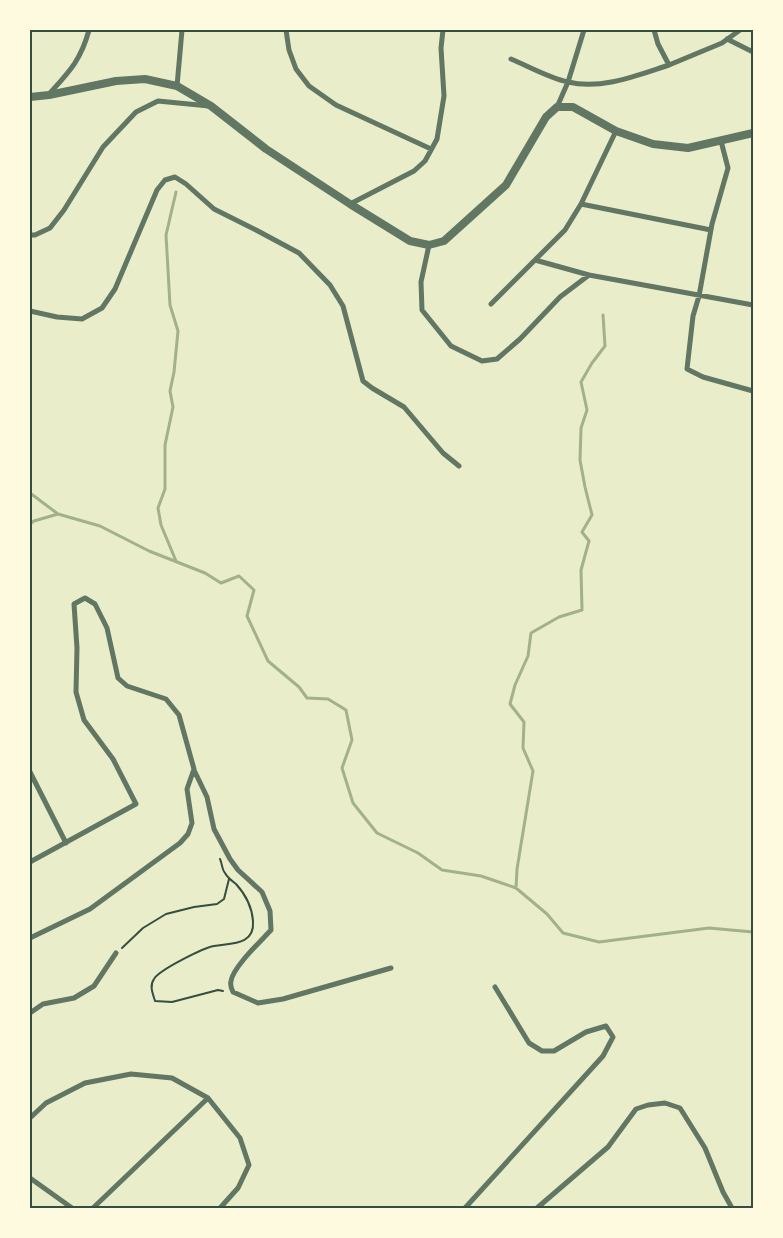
<svg xmlns="http://www.w3.org/2000/svg" width="783" height="1238" viewBox="0 0 783 1238" font-family="'Alegreya Sans',sans-serif">
<style>
.lines{fill:none;stroke-linecap:round;stroke-linejoin:round}
.stream{stroke:#a3b18a;stroke-width:3}
.path{stroke:#344e41;stroke-width:2}
.minor{stroke:#617663;stroke-width:5}
.tertiary{stroke:#617663;stroke-width:8}
.neatline{fill:none;stroke:#344e41;stroke-width:2}
</style>
<rect width="100%" height="100%" fill="#e9edc9"/>
<g class="lines">
<path class="stream" d="M30,493L58,514
M30,524L34,521L58,514L100,526L149,551L205,573L221,583L239,576L254,590L247,616L268,661L299,687L307,698L328,699L346,710L352,740L342,768L353,803L377,833L418,853L442,870L481,876L516,888L547,914L563,933L599,942L709,928L753,932
M176,561L161,525L158,508L165,489V445L173,407L170,391L174,372L178,331L170,305L166,235L176,192
M516,888L517,869L533,771L523,748L524,722L510,704L515,685L528,656L531,633L559,617L582,610L581,570L589,541L582,532L592,515L585,487L580,460L581,428L587,410L581,382L592,363L605,346L603,315"/>
<path class="path" d="M220,859C222,863 222,870 225,873C227,877 232,881 236,884C246,895 252,907 253,921C255,946 230,943 214,946C203,948 159,970 154,979C149,986 153,994 155,1001L172,1002L218,990L223,991
M122,948L143,928L166,914L194,907L217,904L224,899L229,879"/>
<path class="minor" d="M286,30L289,50L296,69L309,86L336,105L431,149
M654,30L658,44L669,65L722,43L740,30
M727,39L753,52
M511,59C528,66 549,78 568,82C602,90 638,75 669,65
M177,86L182,30
M49,94C69,72 81,60 89,30
M557,107L568,82L584,30
M721,141L728,168L712,224L699,296L693,316L687,369L703,377L753,391
M350,204L414,171L425,161L437,139L444,96L441,48L443,30
M581,204L711,230
M30,235H35L50,228L64,210L103,147L136,112L158,101L209,106
M429,245L421,282L422,310L451,346L482,361L497,359L520,339L560,297L589,275L753,305
M535,260L589,275
M491,304L565,230L581,204L616,131
M30,311L57,317L82,319L102,308L115,289L157,190L165,180L175,177L186,184L214,209L256,230L299,253L330,285L343,306L363,381L372,388L404,407L443,453L459,466
M194,770L207,797L214,829L230,859L238,870L262,892L270,911L271,930C261,941 233,967 231,981C230,985 231,988 233,992L258,1003L283,999L391,968
M30,772L66,843
M30,862L136,804L113,759L84,720L76,692L77,648L74,604L85,598L95,604L107,628L118,678L127,686L166,699L179,715L194,769L187,789L192,823L188,834L180,843L90,909L30,938
M30,1013L43,1004L74,998L94,986L116,953
M30,1118L46,1103L85,1083L131,1074L172,1078L208,1098L240,1138L249,1165L238,1188L220,1208
M30,1178L72,1208
M93,1208L208,1098
M465,1208L603,1056L613,1037L606,1026L586,1032L554,1051H542L529,1043L495,987
M537,1208L608,1147L636,1109L648,1105L665,1103L680,1108L705,1148L723,1192L732,1208"/>
<path class="tertiary" d="M30,97L49,95L116,81L145,79L177,86L211,106L266,149L350,204L410,241L429,245L444,241L506,185L546,117L557,107H573L616,131L653,144L688,148L753,133"/>
</g>
<rect width="783" height="1238" fill="none" stroke="#fefae0" stroke-width="62"/>
<rect x="31" y="31" width="721" height="1176" class="neatline"/>
</svg>
